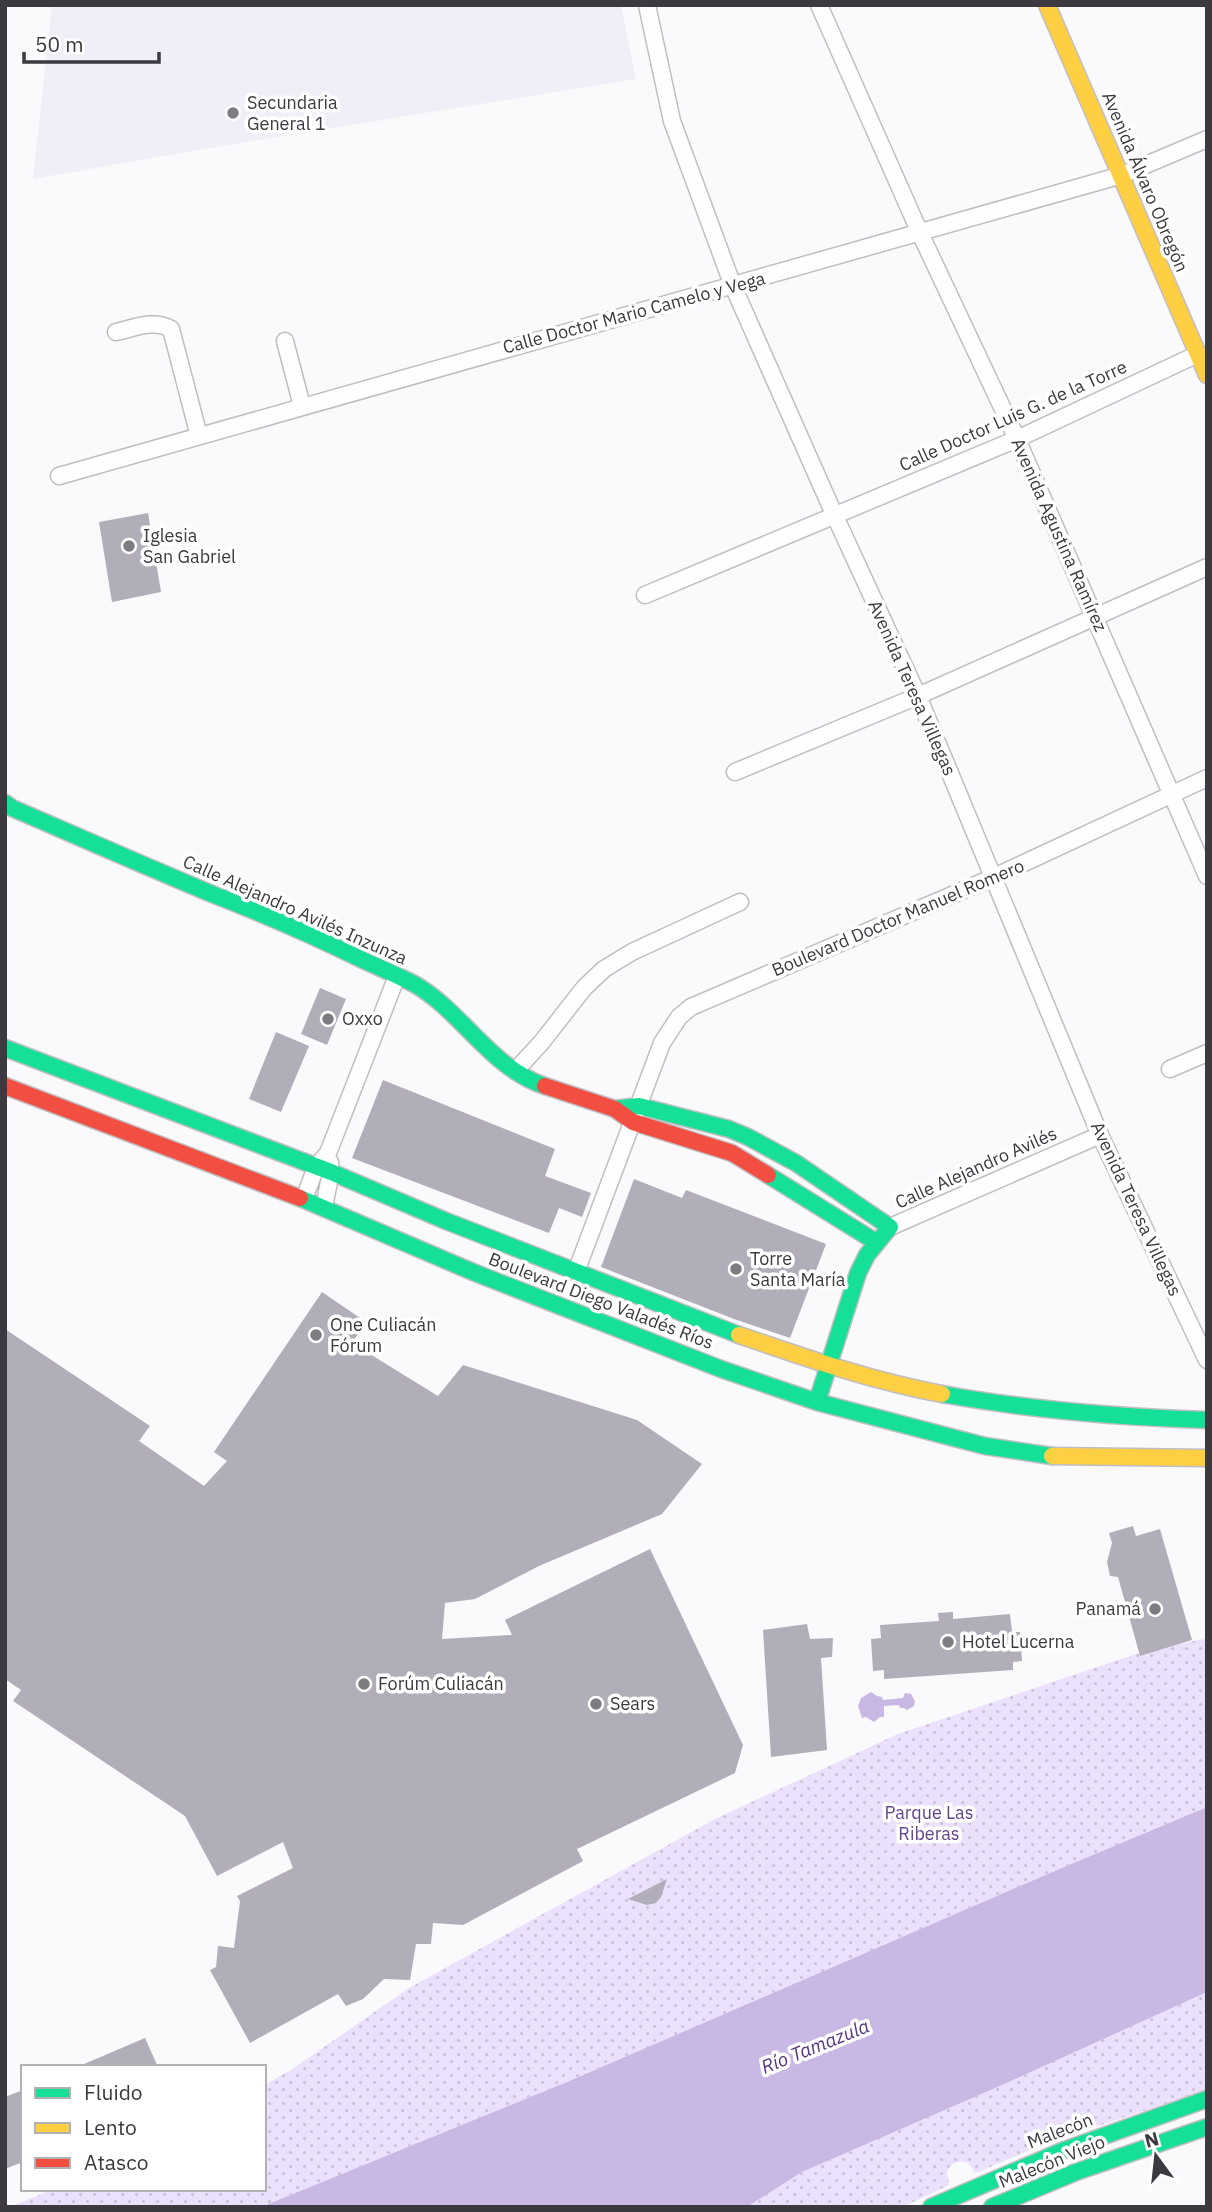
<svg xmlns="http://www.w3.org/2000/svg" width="1212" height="2212" viewBox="0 0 1212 2212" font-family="'IBM Plex Sans',sans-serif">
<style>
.built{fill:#f2eef8}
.grass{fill:url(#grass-dots)}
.water{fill:#c9b8e3}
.building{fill:#b2aeb9}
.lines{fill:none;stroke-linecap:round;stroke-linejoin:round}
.street-casing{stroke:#c0bec2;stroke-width:19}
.fast-casing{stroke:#c0bec2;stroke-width:19}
.slow-casing{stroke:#c0bec2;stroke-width:19}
.jam-casing{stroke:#c0bec2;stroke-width:19}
.street{stroke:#fefefe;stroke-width:16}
.fast{stroke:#16e098;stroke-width:16}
.slow{stroke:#ffcf43;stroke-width:16}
.jam{stroke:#f24e42;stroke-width:16}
.poi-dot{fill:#7e7c81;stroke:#fff;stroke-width:2.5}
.labels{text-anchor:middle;stroke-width:7;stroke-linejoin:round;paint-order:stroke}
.poi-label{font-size:18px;fill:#3c3940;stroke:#fff;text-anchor:start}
.street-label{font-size:18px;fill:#3c3940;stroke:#fff}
.park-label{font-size:18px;fill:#64438d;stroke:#fff}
.water-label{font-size:19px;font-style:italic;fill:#58367f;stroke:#fff}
</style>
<defs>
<pattern id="grass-dots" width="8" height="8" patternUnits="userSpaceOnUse" patternTransform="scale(1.75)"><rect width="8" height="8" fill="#ece1fd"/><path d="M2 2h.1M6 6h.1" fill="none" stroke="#cbc2da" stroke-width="1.8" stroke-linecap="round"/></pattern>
</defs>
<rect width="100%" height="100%" fill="#faf9fb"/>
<path class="built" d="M52,5H621L636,79L215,147L33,179Z"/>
<path class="grass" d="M1207,1638V1807L1057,1870L567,2082L261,2207H9L54,2189H264V2085L291,2070L409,1988L715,1819L898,1734L1136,1654Z
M1207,1992V2090L1047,2143L976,2173L968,2163C958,2159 951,2163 947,2172L949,2185L903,2207H747L802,2172L1000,2086Z"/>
<path class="water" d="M871,1692L877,1696L882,1697L883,1700L903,1698L905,1693L911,1694L915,1701L914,1706L907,1710L904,1708H900L899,1705L884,1706V1717H880L874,1722L866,1717L862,1718L858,1706L861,1698Z
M1207,1807V1992L1000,2086L802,2172L747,2207H261L567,2082L1057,1870Z"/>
<path class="building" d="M148,513L161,592L112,602L99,522Z
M320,988L346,999L327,1045L301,1034Z
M276,1032L309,1046L281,1112L249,1099Z
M383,1080L555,1149L545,1176L591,1193L582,1217L559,1208L549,1233L352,1158Z
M634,1179L682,1198L686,1190L826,1244L790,1338L734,1319L601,1267Z
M322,1292L366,1322L352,1343L438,1396L463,1365L637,1420L702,1464L662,1514L539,1566L475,1599L445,1603L442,1639L512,1635L505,1620L650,1549L743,1745L735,1773L577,1849L583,1861L463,1925L433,1923L431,1944H416L410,1980L384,1979L363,1999L346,2006L338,1994L250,2043L210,1970L216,1967L218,1946L234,1948L240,1901L237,1896L293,1868L283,1842L217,1876L185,1816L13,1701L21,1690L5,1679V1329L150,1426L139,1441L204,1486L227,1461L214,1452Z
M1133,1526L1136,1536L1160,1529L1192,1640L1140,1656L1118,1577L1110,1576L1107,1562L1112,1543L1109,1533Z
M953,1612V1619L1010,1614L1012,1632H1020L1022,1661L1013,1662V1670L884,1679V1670L873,1671L871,1639L881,1638L880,1625L939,1621L938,1613Z
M807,1624L810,1639L833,1638L832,1657L821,1658L827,1750L771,1757L763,1630Z
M667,1879L661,1897L656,1903L647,1905L628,1899Z
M145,2038L158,2067H77Z
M23,2090V2162L5,2169V2097Z"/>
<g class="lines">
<defs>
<path id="street" d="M647,5L672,121L733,286L834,514L918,696L1100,1135L1207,1360
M819,5L920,233L1017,439L1207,876
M116,332C134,328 154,319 171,329L199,436
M285,341L302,406
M59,476L1122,175L1207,139
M645,595L1017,439L1198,354
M735,772L918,696L1207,567
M1170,1069L1207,1053
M515,1071L541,1043L584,988L604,969L632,952L740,902
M304,1199L316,1167L328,1153L397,976
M324,1207L331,1172L330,1162
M890,1227L1100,1135
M576,1272L662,1043L679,1017L691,1007L994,877L1207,778"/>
<path id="fast" d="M5,803L12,808C79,837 145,866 212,894C264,914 314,936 363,960C381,968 399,976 416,985C463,1013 491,1068 545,1086
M5,1048L331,1172L446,1221L739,1335
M615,1109L639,1106L729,1129L748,1137L796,1163L890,1227L867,1255L858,1273L817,1402
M768,1175L876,1242
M300,1198L473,1272L721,1369L817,1402L985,1446L1052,1456
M942,1394C1030,1410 1118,1417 1207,1420
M931,2207L1062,2151L1207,2099
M992,2207L1076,2172L1207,2127"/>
<path id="slow" d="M1047,5L1207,375
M739,1335C806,1358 872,1381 942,1394
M1052,1456L1207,1458"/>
<path id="jam" d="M5,1086L300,1198
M545,1086L615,1109L633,1122L732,1153L768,1175"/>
</defs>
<use href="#street" class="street-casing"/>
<use href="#fast" class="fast-casing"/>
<use href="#slow" class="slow-casing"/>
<use href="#jam" class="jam-casing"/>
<use href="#street" class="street"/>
<use href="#fast" class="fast"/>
<use href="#slow" class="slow"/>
<use href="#jam" class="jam"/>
</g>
<g class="poi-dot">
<circle cx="233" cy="113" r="7"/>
<circle cx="129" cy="546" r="7"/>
<circle cx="328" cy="1019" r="7"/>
<circle cx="736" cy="1269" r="7"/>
<circle cx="316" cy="1335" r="7"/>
<circle cx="1155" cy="1609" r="7"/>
<circle cx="948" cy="1642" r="7"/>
<circle cx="364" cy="1684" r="7"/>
<circle cx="596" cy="1704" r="7"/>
</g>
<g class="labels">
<g class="poi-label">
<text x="247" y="109">Secundaria<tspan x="247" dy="21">General 1</tspan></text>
<text x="143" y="542">Iglesia<tspan x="143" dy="21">San Gabriel</tspan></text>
<text x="342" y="1025">Oxxo</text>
<text x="750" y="1265">Torre<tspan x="750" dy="21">Santa María</tspan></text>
<text x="330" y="1331">One Culiacán<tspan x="330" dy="21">Fórum</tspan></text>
<text x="1141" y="1615" text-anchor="end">Panamá</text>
<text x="962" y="1648">Hotel Lucerna</text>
<text x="378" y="1690">Forúm Culiacán</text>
<text x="610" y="1710">Sears</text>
</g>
<g class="street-label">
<text transform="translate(1145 182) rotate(67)" y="6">Avenida Álvaro Obregón</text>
<text transform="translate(634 313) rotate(-15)" y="6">Calle Doctor Mario Camelo y Vega</text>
<text transform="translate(1013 416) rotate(-24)" y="6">Calle Doctor Luis G. de la Torre</text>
<text transform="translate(1059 535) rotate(66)" y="6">Avenida Agustina Ramírez</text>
<text transform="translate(912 688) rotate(66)" y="6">Avenida Teresa Villegas</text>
<text transform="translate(295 910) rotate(24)" y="6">Calle Alejandro Avilés Inzunza</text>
<text transform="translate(898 918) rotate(-23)" y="6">Boulevard Doctor Manuel Romero</text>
<text transform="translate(976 1168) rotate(-24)" y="6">Calle Alejandro Avilés</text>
<text transform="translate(1136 1209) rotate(65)" y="6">Avenida Teresa Villegas</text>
<text transform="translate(601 1301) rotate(21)" y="6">Boulevard Diego Valadés Ríos</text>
<text transform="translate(1060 2131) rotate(-21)" y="6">Malecón</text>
<text transform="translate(1052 2162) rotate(-22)" y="6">Malecón Viejo</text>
</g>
<g class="park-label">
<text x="929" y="1819">Parque Las<tspan x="929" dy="21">Riberas</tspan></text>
</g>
<g class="water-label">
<text transform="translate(815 2046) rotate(-22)" y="7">Río Tamazula</text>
</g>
</g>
<rect width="1212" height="2212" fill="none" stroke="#3c3940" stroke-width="14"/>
<rect x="21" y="2065" width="245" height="126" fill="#ffffff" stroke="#b1b0b3" stroke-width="2"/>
<rect x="35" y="2088" width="35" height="10" fill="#16e098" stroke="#b1b0b3" stroke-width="2"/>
<text x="84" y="2100" font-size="21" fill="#3c3940">Fluido</text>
<rect x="35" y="2123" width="35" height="10" fill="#ffcf43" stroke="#b1b0b3" stroke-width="2"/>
<text x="84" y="2135" font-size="21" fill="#3c3940">Lento</text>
<rect x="35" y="2158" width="35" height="10" fill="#f24e42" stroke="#b1b0b3" stroke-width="2"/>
<text x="84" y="2170" font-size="21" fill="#3c3940">Atasco</text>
<g transform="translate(1156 2156) rotate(345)" stroke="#ffffff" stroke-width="5" paint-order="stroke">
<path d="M0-5L12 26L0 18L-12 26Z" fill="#3c3940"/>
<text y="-10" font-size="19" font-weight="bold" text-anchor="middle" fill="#3c3940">N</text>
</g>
<path d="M24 52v10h135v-10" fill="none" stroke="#3c3940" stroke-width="3.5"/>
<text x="35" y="52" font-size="21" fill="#3c3940" stroke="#ffffff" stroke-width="5" paint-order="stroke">50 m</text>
</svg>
